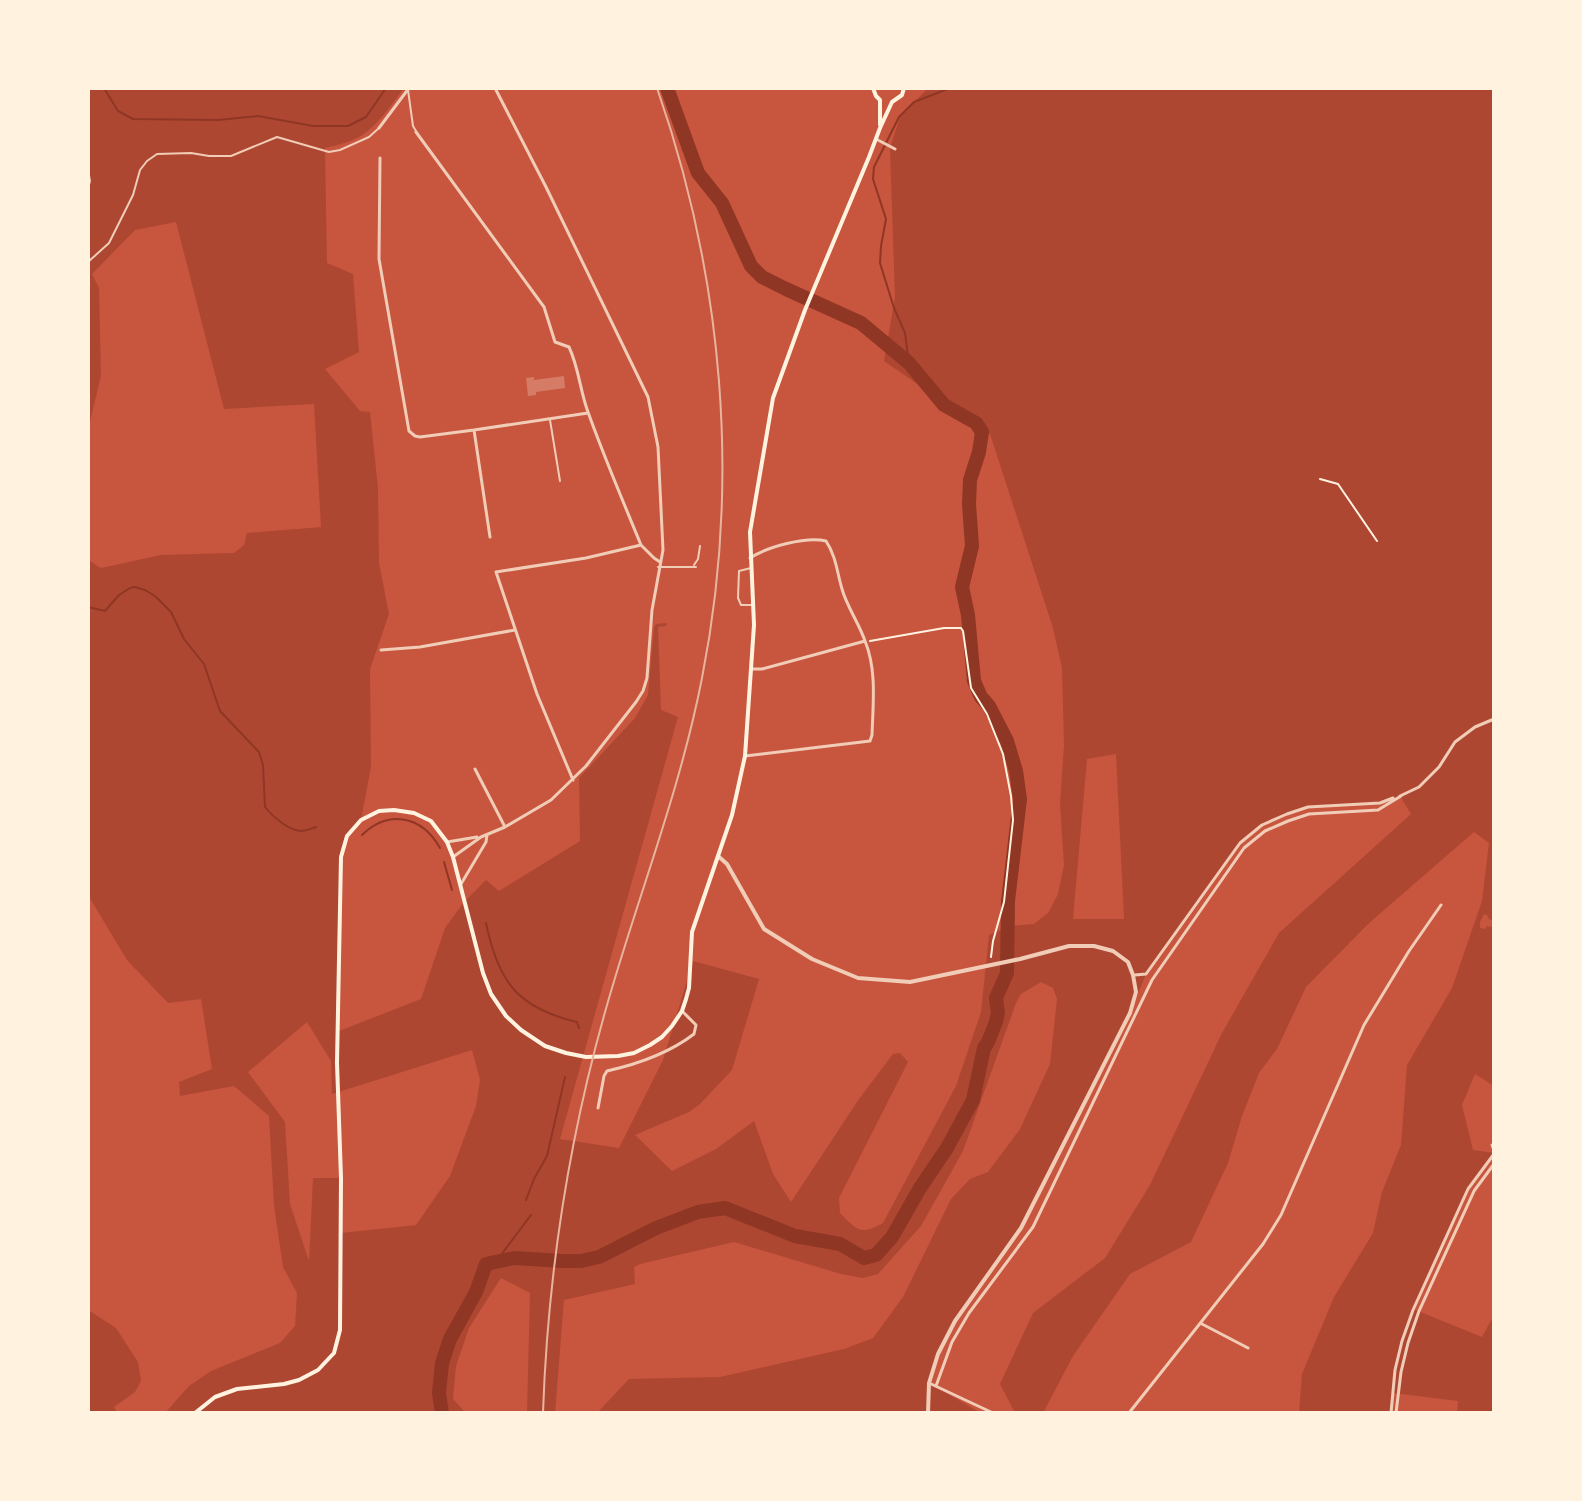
<svg xmlns="http://www.w3.org/2000/svg" width="1582" height="1501" viewBox="0 0 1582 1501" font-family="Figtree,sans-serif">
<style>
.green{fill:#ae4732;fill-rule:evenodd}
.lines{fill:none;stroke-linecap:round;stroke-linejoin:round}
.stream{stroke:#8f3625;stroke-width:2}
.river{stroke:#8f3625;stroke-width:14}
.building{fill:#d67c66}
.path{stroke:#fff3e0;stroke-width:2}
.service{stroke:#f1ccb7;stroke-width:2}
.minor{stroke:#f1ccb7;stroke-width:3}
.tertiary{stroke:#f1ccb7;stroke-width:4}
.secondary{stroke:#fff3e0;stroke-width:4}
.rail{stroke:#e9b49f;stroke-width:2}
</style>
<rect width="100%" height="100%" fill="#c8553d"/>
<path class="green" d="M88,88H404C392,104 378,125 361,136C350,142 338,145 325,148L327,263L353,274L359,352L325,369L360,411L370,412L378,488L379,563L389,614L370,669L371,767L361,820L347,836L341,857L339,1031L421,999L445,928L464,902L486,880L499,891L580,841L579,778L635,718L648,695L654,627L656,624L667,623L666,626L658,627L661,710L678,717L560,1139L619,1148L663,1060L693,961L759,979L732,1070L700,1104L689,1112L635,1135L672,1171L716,1149L754,1121L773,1174L791,1202L859,1099L893,1054L900,1053L908,1062L839,1198L840,1213C857,1230 860,1236 883,1223L956,1086L981,1012L989,935L1010,926L1034,924L1048,913L1058,894L1064,865L1060,804L1064,745L1062,668L1053,628L990,434L884,361L895,297L890,148L900,117L928,88H1494V807L1492,808L1494,812V921L1489,919L1487,915L1484,914L1480,922V928L1485,929L1487,926L1491,927L1494,923V1086L1475,1074L1462,1105L1473,1150L1494,1153L1468,1189L1413,1309L1482,1337L1494,1315V1413H1457L1458,1401L1393,1393L1391,1413H1299L1302,1374L1334,1297L1373,1233L1382,1192L1401,1145L1407,1065L1452,988L1482,901L1489,843L1474,832L1368,924L1306,987L1277,1049L1259,1073L1242,1116L1228,1163L1191,1242L1130,1274L1073,1356L1043,1413H1017L1014,1411L1000,1384L1033,1313L1105,1258L1150,1185L1222,1033L1279,933L1411,814L1400,796L1380,803L1308,807L1262,825L1240,843L1146,974L1130,1013L1021,1228L955,1321L938,1354L929,1383L981,1413H597L629,1379L720,1377L844,1349L873,1338L903,1297L951,1199L970,1179L988,1172L1020,1129L1050,1064L1057,999L1053,988L1041,982L1021,994L1016,1003L963,1151L921,1226L878,1274L863,1278L841,1274L734,1242L640,1264L634,1267L635,1284L564,1300L555,1413H527L530,1293L501,1278L469,1328L456,1366L453,1399L466,1413H165L189,1386L211,1371L280,1343L295,1326L297,1293L283,1267L274,1206L269,1116L234,1086L180,1096L179,1082L212,1069L201,999L168,1003L127,960L88,895V560L101,568L161,555L234,553L244,545L247,533L321,527L314,404L224,409L176,222L135,230L92,274L99,288L101,376L88,430ZM1116,754L1124,919H1073L1087,759ZM307,1022L331,1061L332,1094L472,1050L480,1080L476,1106L450,1176L416,1225L341,1233V1178H313L309,1261L290,1204L285,1122L248,1072Z
M88,1310L116,1328L138,1362L141,1381L135,1392L114,1407L118,1413H88Z"/>
<g class="lines">
<path class="stream" d="M104,88L118,111L133,119L218,120L258,116L313,126H348L366,117L386,88
M909,363L905,333L894,308L880,263L881,246L886,219L873,179L874,167L899,117L914,102L950,88
M88,607L105,611L119,595L130,588L135,587L145,590L155,596L171,612L184,639L204,664L220,711L259,752L263,765L265,807C273,817 289,831 302,831C305,831 313,828 316,827
M362,835C389,809 422,816 440,848
M444,862L452,890
M486,923C498,981 517,1008 577,1022L579,1028
M526,1200L534,1179L547,1156L565,1077
M498,1261L501,1255L531,1215"/>
<path class="river" d="M442,1413L439,1393L442,1363L450,1339L476,1292L486,1264L514,1258L563,1261H581L599,1257L656,1228L698,1212L725,1208L795,1236L840,1244L864,1258L876,1255L892,1237L920,1188L947,1148L973,1100L984,1048L988,1042L996,1022L998,1013L996,998L1007,973L1008,901L1020,799L1016,771L1007,741L989,706L981,697L974,681L968,615L962,587L972,546L969,504L970,480L979,452L982,432L976,423L944,405L909,363L861,323L786,289L762,277L751,266L722,203L698,173L667,88"/>
</g>
<path class="building" d="M564,376L565,388L536,392V395L528,396L526,378L534,377V380Z"/>
<g class="lines">
<path class="path" d="M1320,479L1338,484L1377,541
M870,641L944,628H961L963,631L971,688L987,714L1003,754L1011,796L1013,820L1004,902L993,941L991,957"/>
<path class="service" d="M408,90L413,126L416,131
M88,170L90,181L88,188
M88,262L109,243L133,195L140,170L147,161L157,154L191,153L209,156H231L277,137L329,152L340,150L369,137L379,128
M550,420L560,481
M694,565L698,559L700,546
M658,567H696
M751,568L739,571L738,598L741,605H752"/>
<path class="minor" d="M379,128L409,88
M416,132L544,307L555,342L569,347C579,368 580,391 588,412C604,457 623,501 641,545
M876,139L895,149
M380,158L379,259L409,431L415,436L420,437L474,430L588,413
M474,430L490,537
M750,558C767,547 806,536 826,541C836,556 837,572 842,589C847,607 859,623 865,641
M381,650L420,647L515,630
M745,756L870,741L872,735C873,704 877,670 865,641L762,669H751
M475,769L505,827
M573,780L537,694L496,572L586,558L641,545L654,558L660,562
M1400,796L1419,787L1439,767L1455,742L1475,727L1494,719
M447,842L477,837
M453,857L481,837L505,827L551,800L586,766L636,702L643,691L647,678L652,610L663,550L658,447L648,397L546,187L495,88
M461,884L486,842L487,835
M1135,975L1146,974L1240,843L1262,825L1287,814L1308,807L1380,803L1393,798
M598,1108L604,1076L607,1071C638,1064 668,1054 694,1034L696,1025L682,1011
M1494,1144L1492,1145L1494,1150
M1202,1324L1248,1348
M929,1383L993,1413
M936,1386L952,1342L969,1313L1033,1227L1152,980L1244,848L1265,831L1288,821L1309,814L1378,810L1401,796
M1129,1413L1263,1244L1281,1215L1364,1025L1409,951L1441,905
M1391,1413L1395,1370L1402,1341L1413,1310L1468,1189L1494,1154
M1396,1413L1401,1372L1408,1343L1419,1311L1474,1191L1494,1164"/>
<path class="tertiary" d="M718,856L727,864L764,929L812,959L858,978L910,982L1020,959L1069,946H1094L1113,951L1128,962L1133,975L1136,992L1130,1013L1021,1228L955,1321L938,1354L929,1383L928,1413"/>
<path class="secondary" d="M873,88L876,96L880,100V125
M195,1413L215,1397L237,1389L284,1384L299,1380L318,1370L334,1353L340,1330L341,1178L337,1063L341,857L347,836L361,820L379,811L394,810L414,813L431,821L447,842L453,857L483,973L491,994L506,1016L521,1030L545,1046L566,1053L586,1057L618,1056L634,1053L650,1045L662,1037L672,1026L682,1011L686,999L689,988L692,932L732,815L745,756L754,625L750,532L773,398L805,310L869,157L880,128L892,102L902,95L904,88"/>
<path class="rail" d="M543,1413C548,1266 572,1119 615,978C645,878 682,781 702,678C741,481 723,277 657,88"/>
</g>
<rect width="1582" height="1501" fill="none" stroke="#fff3e0" stroke-width="180"/>
</svg>
